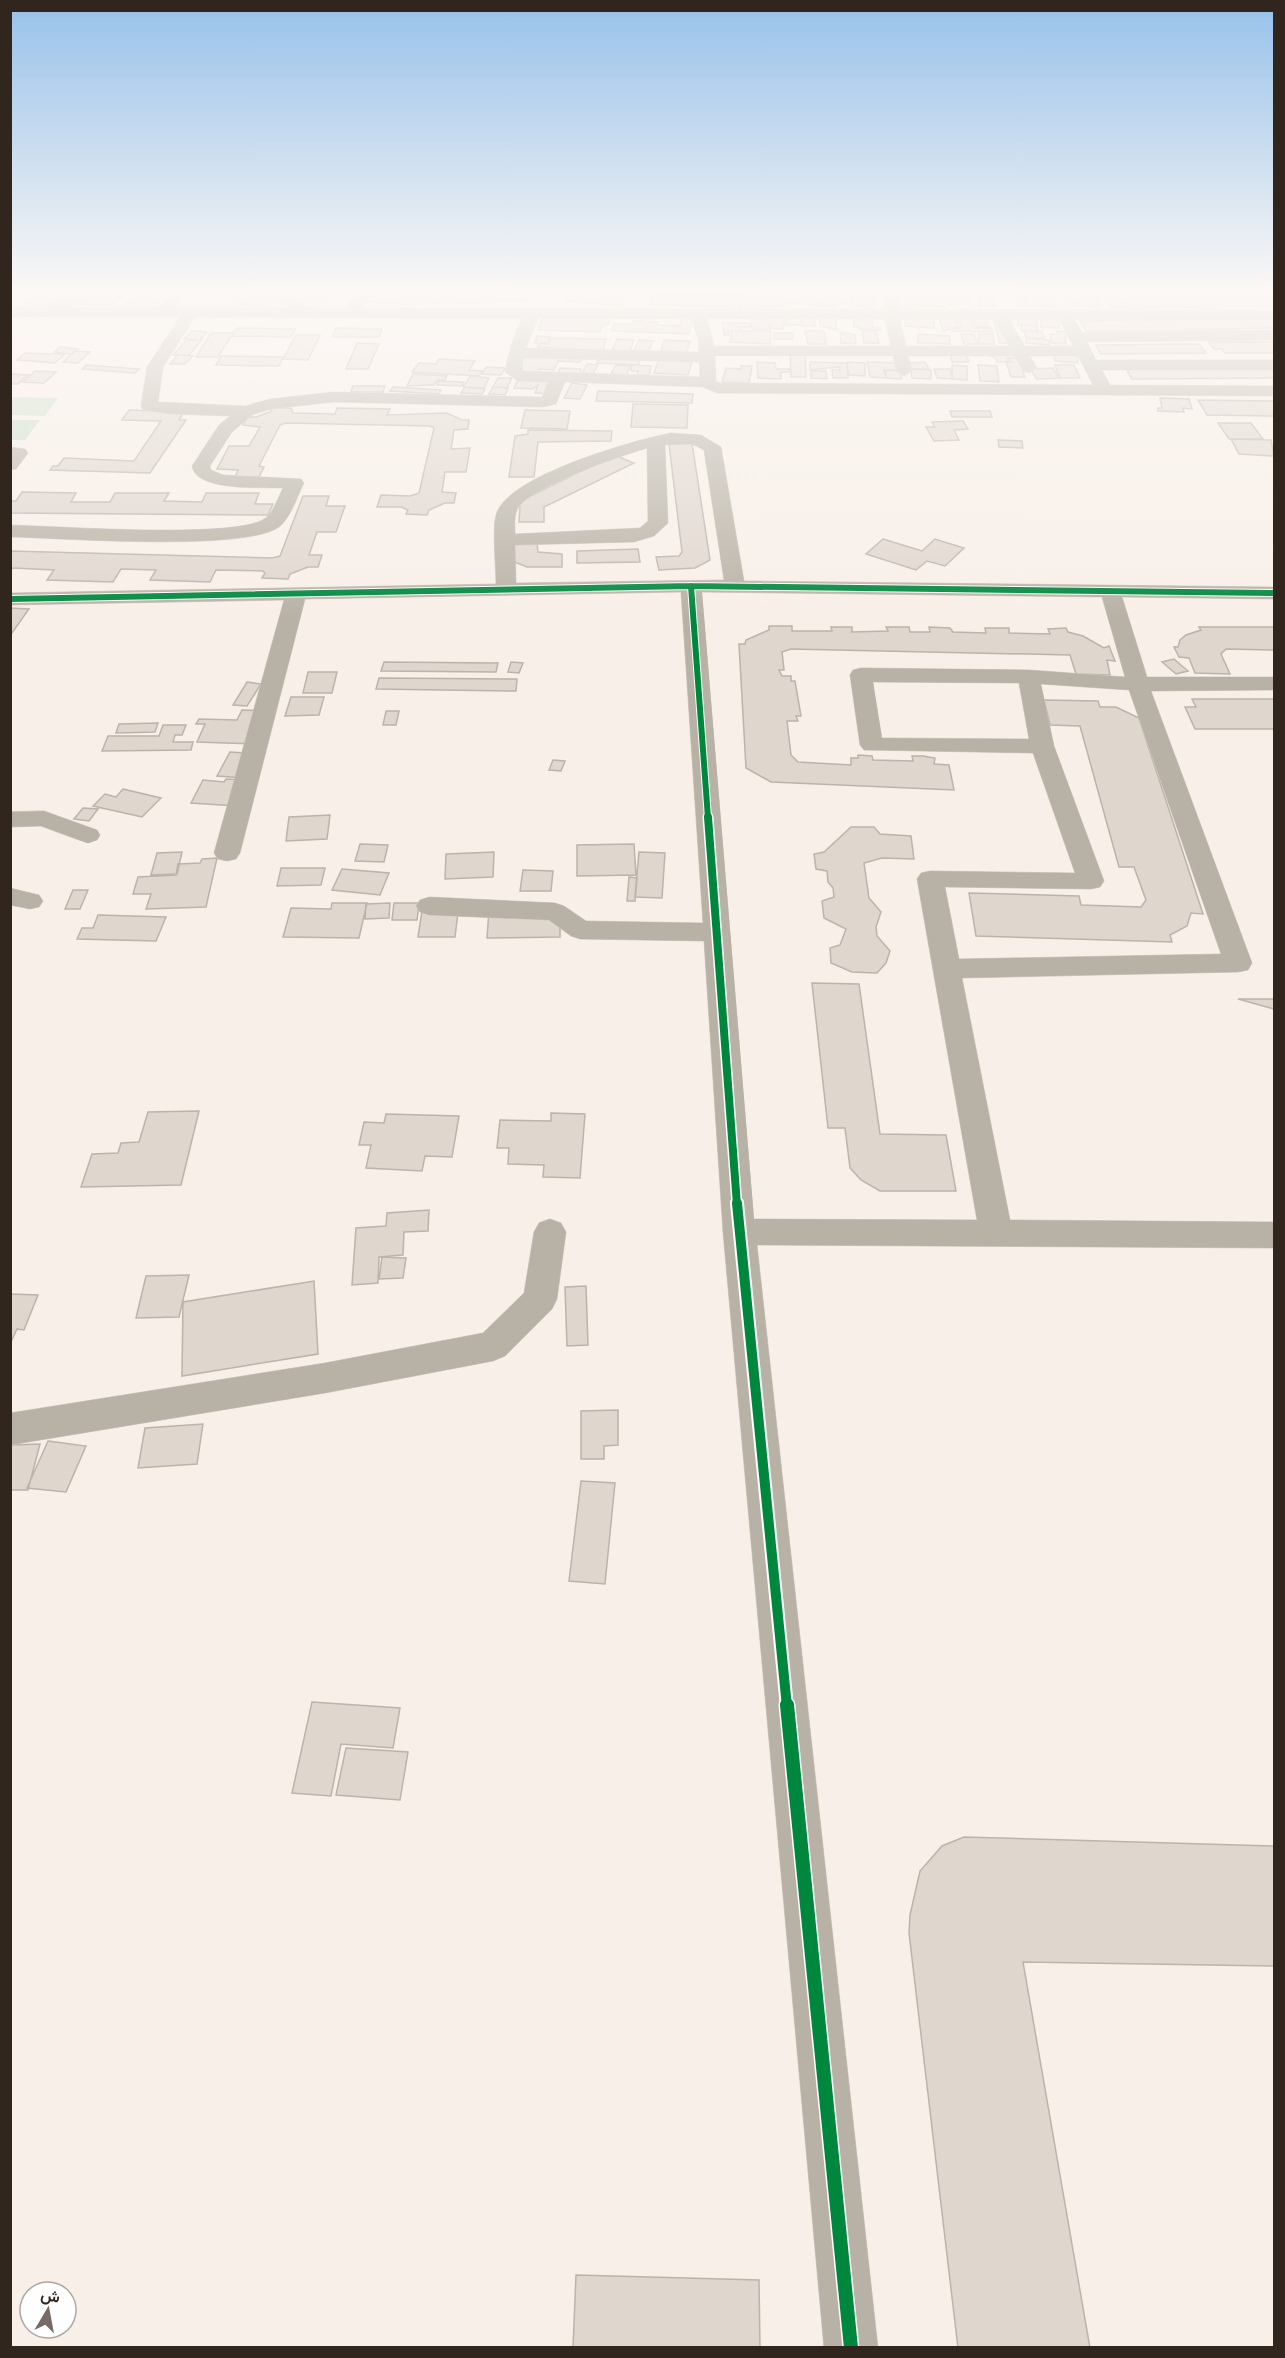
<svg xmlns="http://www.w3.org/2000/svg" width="1285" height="2358" viewBox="0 0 1285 2358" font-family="'Alegreya Sans',Vazirmatn,sans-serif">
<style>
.green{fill:#cbddc8}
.building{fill:#dfd6ce;stroke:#bcb3ac;stroke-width:1.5}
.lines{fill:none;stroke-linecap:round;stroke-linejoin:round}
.minor-casing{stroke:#d2cbc5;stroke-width:1}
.tertiary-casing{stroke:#d2cbc5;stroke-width:1}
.minor{fill:#b8b2a6;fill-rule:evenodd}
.tertiary{fill:#b8b2a6;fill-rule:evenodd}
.cycleway-far3-casing{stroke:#fefefe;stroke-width:8}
.cycleway-far2-casing{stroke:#fefefe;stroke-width:11}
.cycleway-far1-casing{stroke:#fefefe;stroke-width:14}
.cycleway-casing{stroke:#fefefe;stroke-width:17}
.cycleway-far3{stroke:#00873e;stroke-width:6}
.cycleway-far2{stroke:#00873e;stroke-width:8}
.cycleway-far1{stroke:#00873e;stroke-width:10}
.cycleway{stroke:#00873e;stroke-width:14}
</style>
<rect width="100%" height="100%" fill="#f8efe8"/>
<path class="green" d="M11,397L58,398L45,416L11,415Z
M11,420H40L25,440H11Z"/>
<path class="building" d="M14,290H46L25,296Z
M59,290H82L88,293L37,308L22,301Z
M216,290H238L221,296L211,292Z
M243,290H257L265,294L235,302L223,295Z
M312,290L332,297L312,304L290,296Z
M1145,290H1194L1196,293L1146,292Z
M406,291L432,292L426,304H400Z
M111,292L124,293L111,305L78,304L89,301L96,295H107Z
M381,292H403L399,303L367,302L370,297H378Z
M434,292H459L457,303H431Z
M493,293H521L544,295L543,300L490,301Z
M742,293L741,307L651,305L652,297H659L660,294Z
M818,293L821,306L787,303V306L746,307V295Z
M266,294L279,300L257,307L237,303Z
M568,294L624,296L622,306L567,301Z
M831,294L846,295L845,303L836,302V307L823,306L825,296Z
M888,294H912L917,307H892Z
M946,294H969L971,299H966L969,304L950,305Z
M1030,294L1069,295L1072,300H1052L1055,307L1035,306Z
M1076,294L1097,295L1101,307L1073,306L1072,303H1079Z
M163,295L158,303H126L131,296Z
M461,295L470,294L488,295L485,304L458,303Z
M1015,295H1026L1030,306H1018Z
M852,296L875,297V307L852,306Z
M919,296L947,297V307L918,306Z
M1107,296L1125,297L1127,301L1119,302H1130L1128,296L1142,297L1146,308L1110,307Z
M1142,296L1175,297L1181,307H1148Z
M1176,296L1274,298V307L1222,306L1220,303H1214L1217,308L1182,307Z
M979,298L993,299L994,306H980Z
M544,315L611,318L608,325L603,324L600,332L538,330Z
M906,317L934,319V328L905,326Z
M644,318H652L651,322H658L657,325L680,326L682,318L692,319L689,334L612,331L614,324H632L633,321H643Z
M751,318L768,321L769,329H752Z
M772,318H785L783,329L770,328Z
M786,318H801V325H786Z
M802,318H815V326H803Z
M819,318H836L837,330L820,326Z
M854,318H872L873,327H880L881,330L859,329V327H854Z
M939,318H955L958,327L943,331Z
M958,318H972L975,328H991L992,332L952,331L951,328H961Z
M974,318H986L989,327H977Z
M993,318H1010L1018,344L1000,343Z
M1018,318L1036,319L1037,326L1018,325Z
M1041,318L1058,319L1059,328L1041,327Z
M1274,318V328L1135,331H1086L1080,321Z
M723,323H750V327H741L742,331H728L729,335H724Z
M1021,325L1037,326L1038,331H1022Z
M237,328L295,329L291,337L232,336Z
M336,328L382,329L379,337H332Z
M192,331L207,332L200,340L184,339Z
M732,331H771L770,344L730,342Z
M805,331H824L826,344H808Z
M862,331H876L879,343H864Z
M1024,331L1042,332L1044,338H1026Z
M1057,331L1074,332L1075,336H1065L1066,344L1051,343L1050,334H1058Z
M840,332L855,335L856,344L841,343Z
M211,333H233L218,357H196Z
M774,333H793V339H774Z
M918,334L949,336L950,344L918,343Z
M961,334H974L978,344H964Z
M979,334H993L994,344H979Z
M296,335H320L308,360L283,359Z
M537,336L550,337L547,343H535Z
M551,338L606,339L603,351L537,347L539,344H549Z
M1026,338L1049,340V345L1026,343Z
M617,339L634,340L630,351L612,350Z
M187,340H202L189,355H173Z
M639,340L653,341L648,352L634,351Z
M664,340L690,341L687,352L661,351Z
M1209,342H1274V353H1225L1222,349H1214Z
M357,343L379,344L368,369H346Z
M1199,344L1206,353L1101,354L1096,345Z
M60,347L78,349L72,354L54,352Z
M790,347H805L806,377H791Z
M986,347H1005L1011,362H997L995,357L990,356Z
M1053,348L1076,349L1078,363L1055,361Z
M74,351L90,352L78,363L63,362Z
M25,353L52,354H65L55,363L17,360Z
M950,354H966L969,362H952Z
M178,355L193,356L185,364H170Z
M525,355L582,358L580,362L558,361L554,370L539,369L537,374L516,373Z
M221,356L283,357L279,366L216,365Z
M1007,358H1016L1020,362L1025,377H1011L1006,362H1009Z
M439,359L475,361L469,370L483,371L479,376L412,372L419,363L436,364Z
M598,359L640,360L639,365L597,363Z
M659,360L692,362L688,375L654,373Z
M757,362L775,363L776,369H790V372H781V379L758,378Z
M810,362L847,363L848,378H833L832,370H840L839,367L810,370Z
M847,362L865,363V376L849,375Z
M867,362L901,363L903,370H884L886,378L870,377Z
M925,362L929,369H912L909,363Z
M587,364L598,365L593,374L582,373Z
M86,365L139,369L135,373L82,369Z
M616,365L631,366L626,375L611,374Z
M632,365L651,366L649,376L637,375L638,371H631Z
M952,365L967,366V380L952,379Z
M978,365L997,366L999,382L980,381Z
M1055,365H1074L1080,378H1060Z
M741,366H752L749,383L722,382L726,368L741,369Z
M486,367L505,368L501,375L482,374Z
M560,368L581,369L579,374L558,373Z
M1053,368L1059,378L1037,379L1030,369Z
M1274,368V378L1132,379L1126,369Z
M911,369L931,370V379L912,378Z
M934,369H950L953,379L937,378Z
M886,370L901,371V379L886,378Z
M35,371L56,372L44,383L23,382Z
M811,371H826L827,379L811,378Z
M10,374L28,375L18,384H10Z
M413,374L447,376L445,380H437L434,385L407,386Z
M470,376L489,378L484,388L464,387Z
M498,378H512L507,388L493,387Z
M518,380H556L550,394L535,393L538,385L533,389L514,388Z
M438,381L464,382L463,386L437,385Z
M572,383L587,385L580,399L564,398Z
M353,386H385L383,392H351Z
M393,387L441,390L439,394L390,391Z
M465,387L485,389L482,394L461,393Z
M493,387L508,388L505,395L489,394Z
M598,391L693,394L692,403L596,401Z
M1160,398L1189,399L1192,409L1183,408L1184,412L1158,411V408H1162Z
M1198,400L1274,401V416L1207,415Z
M633,404L688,405L687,428L631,427Z
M272,408H291L293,413L335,414L337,408L390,409L387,415L447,413L462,420H469L468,429L454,430L451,449L470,448L466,472H445L442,492L456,493L454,503H445L429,510L427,515L406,514L408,510L401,507H377L381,495L410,496L419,493L434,428L430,426L286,423L280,425L259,466L264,467L259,477H235L238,470L217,469L229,446H249L260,427L243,425L247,417H256L270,412Z
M129,410L184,412L179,420H186L150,473L50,470L53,466H58L64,458L134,461L161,421L122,420Z
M525,410L570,411L567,429L521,428Z
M950,411H990L992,417H952Z
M963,421L968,429L954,430L959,440L934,441L926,427H935L932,422Z
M1218,423H1251L1263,439H1229Z
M528,430L612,431L611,441L538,442L534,477H509L515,436L528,434Z
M1231,439L1271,440L1274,456L1239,454Z
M998,440L1022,441L1023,448L999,447Z
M692,443L710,560L695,568L659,570L656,557L679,556L682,552L669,444Z
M614,455L634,463L544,507V522H519L520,507L514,504Z
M22,492L76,493L71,502H110L115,493H169L164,501L202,502L206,493H259L255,504H273L268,515L10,513V501H16Z
M303,496H329L326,506H345L336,532H317L309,555H322L318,567H308L290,574L288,579L262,578L265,573L263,571L216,570L210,582L150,580L156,570L121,569L113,582L47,580L54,570L13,568L10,571V551L272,558L280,556Z
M883,539L922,551L935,539L964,548L945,566L927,561L916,570L866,554Z
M537,543L538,552L562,554V567H527L512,561L511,544Z
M638,549L640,562L577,563V551Z
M10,608L29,609L12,633H10Z
M769,626H792V631H832L831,627H852V632L888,631L886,627H909L910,632H930L929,627L950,628L953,632L986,633L985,628H1009V633L1050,634L1048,629L1066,628L1068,632L1083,636L1104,648L1109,646L1115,661L1107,660L1110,675L1076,674L1070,655L791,649L782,652L784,670H779L782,676H791V681H795L801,716H796L798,721H787L791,755L798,762L851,765V758H858V755L872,756L873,760L913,761L912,756H923L935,758L934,764L949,765L954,790L771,782L746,768L739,644H745L746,640L769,630Z
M1199,627H1274V650L1226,649L1221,654L1230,674L1195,673L1189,658L1179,657L1174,647H1178L1180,640L1186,635L1201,630Z
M1174,659L1188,671L1176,674L1162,662Z
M384,662L498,663L496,672L381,671Z
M511,662L523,663L519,673L508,672Z
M308,672H337L332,693H303Z
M379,678L517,679L516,691L376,689Z
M247,682L261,684L247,706L233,705Z
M291,697H324L319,715L285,716Z
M1192,699H1274V729H1195L1185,707H1196Z
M1044,700L1098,701L1100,707H1116L1139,718L1203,914L1191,913L1187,926L1170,935L1172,942L976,936L969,893L1079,896L1081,905L1141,907L1146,900L1134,867H1119L1080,726L1050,725Z
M242,710L270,711L256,744L197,742L205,724H196L199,719L237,720Z
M386,711H399L396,725H383Z
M158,723L155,732L116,733L119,724Z
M163,725H186L182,735H175L173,742H193L191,750L102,751L108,736H159Z
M230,752L259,754L246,778L217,776Z
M553,760L565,761L561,771L549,770Z
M226,779L249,780L237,806L191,803L203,780L224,782Z
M123,789L161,798L142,817L93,806L105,794L116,797Z
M83,808L98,809L89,821L74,819Z
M330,815L327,839L286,841L289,817Z
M851,827H874L880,834L911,836L914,859L882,858L864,863L869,898L881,912L876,927L877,936L890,951L886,963L877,973L852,972L831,963L830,948L840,945L846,929L824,918L822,901L834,897L833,888L828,882L827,871L816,869L814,854L824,852Z
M360,844L388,845L384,862L355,861Z
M634,844L636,875L577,876V845Z
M182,852L177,874L151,875L157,853Z
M494,852L493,877L445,879L446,854Z
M639,852L665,853L662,898L635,897Z
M217,858L206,907L146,909L151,894H133L138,877L176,875L178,864L200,863L202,859Z
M281,868H325L321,885L277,886Z
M342,869L389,873L380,895L332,890Z
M523,870L553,871L551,891H520Z
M629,877L637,878L635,901H627Z
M73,890H88L80,909H65Z
M332,903H367L359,938L283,937L291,908L331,909Z
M390,903L389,918L365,919L366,904Z
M394,903H419L417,920H392Z
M560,909V937L487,938L489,910Z
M422,911L458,912L455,937H418Z
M98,915L166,917L156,941L77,939L82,928H93Z
M812,983L859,984L880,1134L946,1135L956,1191H880L861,1180L850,1168L845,1128H828Z
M1238,999H1274V1009Z
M199,1111L181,1185L81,1187L92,1154L118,1153L121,1143L139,1142L148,1112Z
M551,1113L585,1114L580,1178L543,1177L544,1165L508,1164L509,1148H497L500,1120L551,1121Z
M386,1114L459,1116L452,1157L425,1156L422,1171L366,1168L371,1145H359L364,1122L384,1123Z
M429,1210L428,1231L404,1232L403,1255L379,1257L378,1283L352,1285L356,1228L386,1226L387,1213Z
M382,1257L406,1258L403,1278L379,1279Z
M189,1275L179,1317L136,1318L146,1276Z
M314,1281L318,1354L182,1376L183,1302Z
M586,1286L588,1345L567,1346L565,1287Z
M10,1294L38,1295L24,1330L17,1329L10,1344Z
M618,1410V1445L604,1446V1459H581V1411Z
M203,1424L197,1464L138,1468L145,1428Z
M48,1441L86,1446L66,1492L27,1488Z
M40,1444L28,1490H10V1445Z
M581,1481L615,1483L605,1584L569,1581Z
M312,1702L400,1708L393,1748L341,1744L331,1796L292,1793Z
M346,1748L408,1752L400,1800L336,1795Z
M964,1837L1274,1846V1966L1023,1962L1090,2348H958L909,1933L910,1915L920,1871L942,1846Z
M576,2275L759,2280L760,2348H573Z"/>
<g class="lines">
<defs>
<path id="minor" d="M92,290H114L112,293L61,309L49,317L41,312L51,303Z
M171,290H185L170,315H160L157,312Z
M253,290H273L322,313L314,318L309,316Z
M360,290H375L354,316H344L341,313Z
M629,290L1274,292V300L1098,296L899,297V314L906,346H1009L991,315L999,310L1004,312L1025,346H1073L1057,315L1065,310L1070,312L1082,332L1274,330V340L1087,342L1096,360H1274V370H1102L1110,385L1274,386V396L717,393L703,387L565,382L556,404L543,407L334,402L271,409L252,415L232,432L210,466L211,470L223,475L301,479L304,483C298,495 290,519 279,527C243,552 62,538 10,537V525C56,526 234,539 264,519C273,514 278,497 283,488C262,487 196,492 192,466L219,425L230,416L170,414L143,410L141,406L147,367L185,309L190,307L198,312L163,367L158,402L245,406L270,399L334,392L542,397L548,382L518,381L505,372C507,358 519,311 533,307L541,312L526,348L699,352L698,339L690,314L698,309L706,314L714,346H891L883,314L884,297L867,294L861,296L636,295L631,294ZM893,356L896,371L904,376L912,371L908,356H1014L1023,371L1029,373L1037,368L1030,356H1078L1093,385L720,383L716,381L715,356ZM523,358L699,362L700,377L522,371Z
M671,433L701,435L721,447L744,581L1274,587V599L1122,597L1147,677H1274V690L1151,691L1252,963L1248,970L1238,972L962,978L1010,1220L1274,1222V1248L757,1245L878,2348H824L723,1232L704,941L580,939L571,936L549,920L429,915L420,912L416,906L420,900L429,897L555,903L564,906L586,921L703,923L681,592L305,599L240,853L236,859L227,861L218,859L214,853L284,600L10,605V593L496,584C496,565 492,530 496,515C506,476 634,440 671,433ZM692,444L704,450L724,580L516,583L515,545L634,542L654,536L668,523L665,445ZM647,448L648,521L640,528L515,534C515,523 513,511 522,503C544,483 617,457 647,448ZM702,592L1102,597L1125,677L1029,670L861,668L853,670L850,675L860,745L864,750L1033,753L1075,873L930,871L921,873L917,879L977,1220L754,1219ZM873,682L1019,683L1029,739L882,738ZM1041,684L1129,690L1221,954L959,959L945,887L1091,889L1100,887L1104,881L1054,746Z
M10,447L25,449L28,453L16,469L10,470Z
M44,811L97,830L100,835L97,840L88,843L79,840L41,826L10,827V812Z
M10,888L39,895L43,901L39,907L30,909L10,905Z
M550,1219L561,1223L566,1232L557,1299L552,1309L505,1356L493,1361L325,1393L10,1445V1413L325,1363L483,1333L524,1293L534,1232L539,1223Z"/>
<path id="tertiary" d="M10,307L1274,310V320L10,317Z"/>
</defs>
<use href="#minor" class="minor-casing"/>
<use href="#tertiary" class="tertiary-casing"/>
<use href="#minor" class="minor"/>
<use href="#tertiary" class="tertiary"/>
<defs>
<path id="cycleway-far3" d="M691,586L708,818
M10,599L691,586L1274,593"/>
<path id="cycleway-far2" d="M708,817L737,1205"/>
<path id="cycleway-far1" d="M737,1203L787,1707"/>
<path id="cycleway" d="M787,1705L851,2348"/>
</defs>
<use href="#cycleway-far3" class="cycleway-far3-casing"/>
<use href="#cycleway-far2" class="cycleway-far2-casing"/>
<use href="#cycleway-far1" class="cycleway-far1-casing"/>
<use href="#cycleway" class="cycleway-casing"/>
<use href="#cycleway-far3" class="cycleway-far3"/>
<use href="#cycleway-far2" class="cycleway-far2"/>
<use href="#cycleway-far1" class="cycleway-far1"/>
<use href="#cycleway" class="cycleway"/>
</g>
<linearGradient id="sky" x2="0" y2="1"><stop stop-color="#97c1ea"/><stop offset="0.47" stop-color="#fcf8f5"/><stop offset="1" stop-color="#fcf8f5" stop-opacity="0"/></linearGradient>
<rect width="1285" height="620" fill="url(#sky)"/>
<rect width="1285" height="2358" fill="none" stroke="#30261e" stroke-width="24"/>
<g transform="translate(48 2310) rotate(10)"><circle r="28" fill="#fefefe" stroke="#aca8a4" stroke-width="1.5"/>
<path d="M0-4.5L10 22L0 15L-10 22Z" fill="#766c65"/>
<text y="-9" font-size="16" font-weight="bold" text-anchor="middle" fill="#30261e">ش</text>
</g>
</svg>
